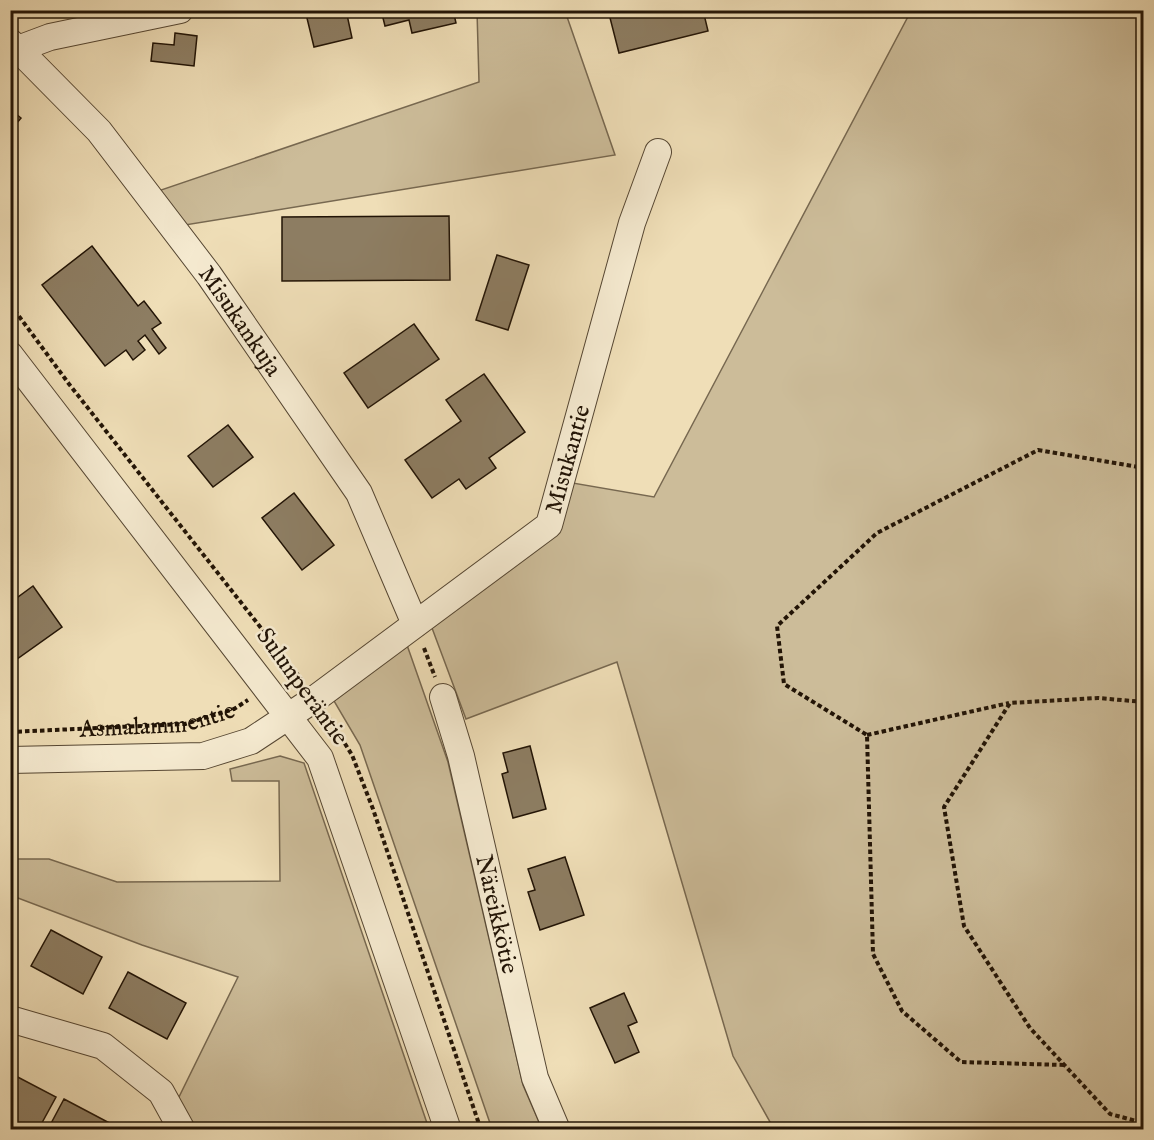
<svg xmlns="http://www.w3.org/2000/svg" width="1154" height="1140" viewBox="0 0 1154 1140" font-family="'IM FELL English',serif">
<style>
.green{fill:#ccbc99;stroke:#776850;stroke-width:1.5}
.building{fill:#8d7d62;stroke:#221406;stroke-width:1.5}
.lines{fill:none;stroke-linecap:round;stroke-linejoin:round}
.minor-casing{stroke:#554632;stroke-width:28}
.path{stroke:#221406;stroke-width:4;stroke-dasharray:4.5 3;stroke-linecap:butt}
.minor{stroke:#f5ead0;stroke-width:26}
.labels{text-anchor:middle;stroke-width:5;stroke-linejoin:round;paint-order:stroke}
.street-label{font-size:24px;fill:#221406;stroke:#f5ead0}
</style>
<rect width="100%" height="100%" fill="#efdeb7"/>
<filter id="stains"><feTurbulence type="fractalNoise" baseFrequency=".00333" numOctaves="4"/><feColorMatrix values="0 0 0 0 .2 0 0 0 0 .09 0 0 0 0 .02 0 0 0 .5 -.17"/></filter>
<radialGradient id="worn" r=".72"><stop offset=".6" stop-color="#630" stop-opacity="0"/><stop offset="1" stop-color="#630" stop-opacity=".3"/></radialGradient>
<path class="green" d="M477,11H565L615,155L185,225L158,191L479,82Z
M911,11H1143V1129H774L733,1056L617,662L466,719L432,628L561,526L573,483L654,497Z
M407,645L448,762L523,1085L542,1129H492L360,745L334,701Z
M280,756L304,763L429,1129H190L177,1101L238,977L142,945L18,898H11L10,859H49L117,882L280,881L279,781H232L230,769Z"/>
<path class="building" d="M324,10H346L352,38L314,47L306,14Z
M381,10H453L456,23L412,33L409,20L385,26Z
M608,10H703L708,31L619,53Z
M175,33L197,36L194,66L151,61L153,43L174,45Z
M10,109L21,118L10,131Z
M449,216L450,280L282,281V217Z
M92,246L138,306L144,301L161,323L152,329L166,348L159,354L145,335L138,341L145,350L133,360L126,350L105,366L42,285Z
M497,255L529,265L508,330L476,320Z
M414,324L439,359L368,408L344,373Z
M484,374L525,432L489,458L496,468L466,489L459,479L432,498L405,460L461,421L446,400Z
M228,425L253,457L213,487L188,456Z
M294,493L334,545L302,570L262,518Z
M33,586L62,627L10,664V603Z
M530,746L546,809L513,818L502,774L508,772L503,753Z
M565,857L584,915L540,930L528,892L535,890L528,869Z
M51,930L102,957L83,994L31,966Z
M128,972L186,1003L167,1039L109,1008Z
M624,993L637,1022L628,1026L639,1052L615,1063L590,1008Z
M10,1073L56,1097L38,1130H31L10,1119Z
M64,1099L119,1128V1130L48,1129Z"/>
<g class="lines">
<defs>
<g id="minor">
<path d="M10,42L18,49L50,37L180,10"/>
<path id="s2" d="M18,49L99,131L209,275L359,493L415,624"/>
<path d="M10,355L320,758L448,1130"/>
<path id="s3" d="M443,697L461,756L535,1078L557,1130"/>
<path id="s4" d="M10,760L203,756L251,741L316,698L549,525L632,223L658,152"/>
<path d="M10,1019L103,1046L161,1092L182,1130"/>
</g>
</defs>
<use href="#minor" class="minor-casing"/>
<g class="path">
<path d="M10,304L69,384L302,680"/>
<path d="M424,648L435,677"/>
<path d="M1144,702L1098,698L1010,703L944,807L964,926L1030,1028L1110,1114L1144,1123"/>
<path d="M329,718L352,755L373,809L481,1130"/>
<path id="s1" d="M10,732L185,724L234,709L248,700"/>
<path d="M867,735L1009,703"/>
<path d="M1064,1065L961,1062L902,1011L873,954L867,735L784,684L777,626L877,533L1038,450L1144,468"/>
</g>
<use href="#minor" class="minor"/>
</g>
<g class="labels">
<g class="street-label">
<text dy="8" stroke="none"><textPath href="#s2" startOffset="352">Misukankuja</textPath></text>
<text dy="8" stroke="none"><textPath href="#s4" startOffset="680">Misukantie</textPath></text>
<text transform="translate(303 686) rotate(54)" y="8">Sulunperäntie</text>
<text dy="8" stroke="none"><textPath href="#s1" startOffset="148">Asmalammentie</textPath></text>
<text dy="8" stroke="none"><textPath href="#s3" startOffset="224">Näreikkötie</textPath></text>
</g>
</g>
<rect width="1154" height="1140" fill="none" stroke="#efdeb7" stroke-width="36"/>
<rect x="12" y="12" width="1130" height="1116" fill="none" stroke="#221406" stroke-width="3"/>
<rect x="18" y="18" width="1118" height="1104" fill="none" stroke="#221406" stroke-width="1.5"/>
<rect width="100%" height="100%" filter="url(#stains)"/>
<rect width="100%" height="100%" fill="url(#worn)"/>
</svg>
